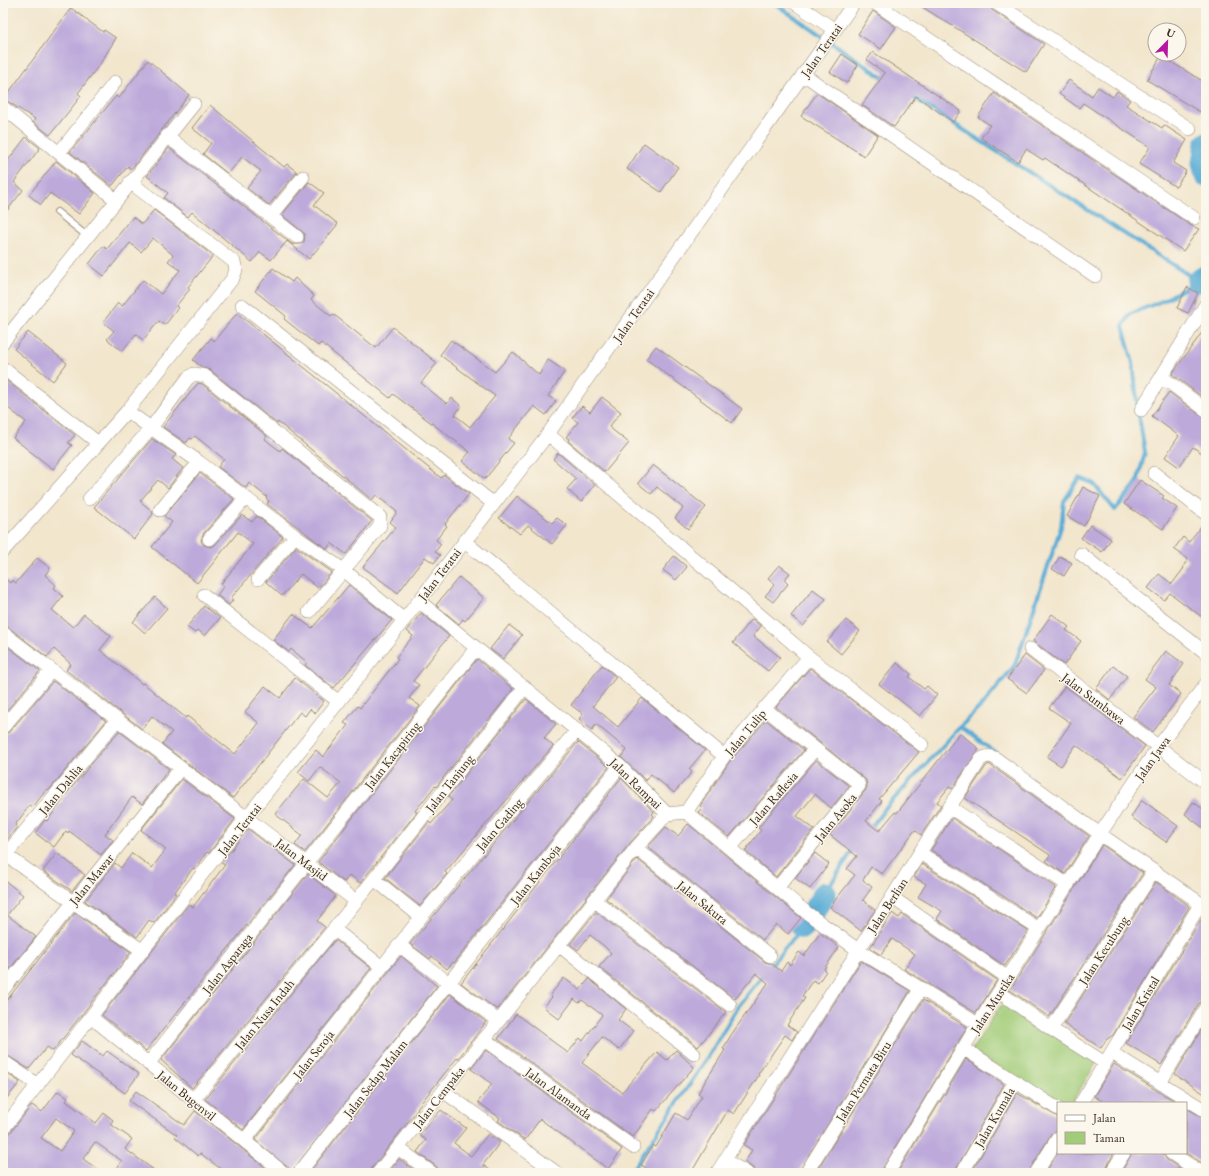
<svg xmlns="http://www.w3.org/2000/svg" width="1209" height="1176" viewBox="0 0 1209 1176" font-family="'EB Garamond',serif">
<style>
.green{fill:#a1cc78;stroke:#6e7b4b}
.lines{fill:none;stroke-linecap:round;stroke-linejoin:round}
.stream{stroke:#59acd5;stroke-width:4}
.river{stroke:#59acd5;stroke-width:23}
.building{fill:#bdaadb;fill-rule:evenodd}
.lane-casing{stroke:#968876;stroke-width:8}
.street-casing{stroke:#968876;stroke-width:14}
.lane{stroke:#fff;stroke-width:6}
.street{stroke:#fff;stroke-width:13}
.labels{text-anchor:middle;stroke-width:3;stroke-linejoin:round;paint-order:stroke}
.street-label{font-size:13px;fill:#3b2a1e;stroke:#fbf7ec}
</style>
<rect width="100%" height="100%" fill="#fbf7ec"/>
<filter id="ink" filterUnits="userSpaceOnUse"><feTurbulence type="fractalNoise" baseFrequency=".025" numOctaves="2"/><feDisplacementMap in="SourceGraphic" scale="8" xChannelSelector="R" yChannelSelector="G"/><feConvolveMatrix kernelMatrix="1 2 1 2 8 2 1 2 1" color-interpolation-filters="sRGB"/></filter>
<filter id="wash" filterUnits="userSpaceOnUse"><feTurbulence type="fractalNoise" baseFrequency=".012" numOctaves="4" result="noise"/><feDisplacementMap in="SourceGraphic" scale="16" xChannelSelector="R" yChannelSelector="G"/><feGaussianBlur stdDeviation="0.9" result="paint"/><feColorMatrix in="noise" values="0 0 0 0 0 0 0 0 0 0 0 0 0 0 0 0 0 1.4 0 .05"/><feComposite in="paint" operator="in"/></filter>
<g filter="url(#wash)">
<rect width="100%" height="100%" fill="#f2e6cd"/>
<path class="green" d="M1003,1002L1097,1062L1071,1103H1058L971,1051Z"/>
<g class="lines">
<path class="stream" d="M774,3L885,79
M911,96L1198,281
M996,753L960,727L986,701L1015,665L1061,527L1064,501L1079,478L1093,483L1115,510L1137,483L1145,452L1138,410L1133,363L1123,326L1130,314L1162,301L1198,281
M870,829L884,810L960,727
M825,893L854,848
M769,967L803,927
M630,1173L708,1057L737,1008L764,974"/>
<path class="river" d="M1206,144L1203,163L1206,176
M1198,281L1206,276
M803,927L825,893"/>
</g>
<g id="blocks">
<path class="building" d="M916,3H986L992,10L1044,44L1026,72Z
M71,8L103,32L104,30L116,38L100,64L78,93L81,96L50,135L33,122L35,119L4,99Z
M873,11L896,27L881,49L858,34Z
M873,52L961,111L953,122L916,96L894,127L862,105L885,73L867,60Z
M842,54L858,65L847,83L830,72Z
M1161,56L1206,83V103L1200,112L1147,80Z
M148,60L189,95L134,166L130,169L128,166L112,186L70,152L116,96L119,98Z
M1069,80L1092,96L1098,87L1113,97L1117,91L1130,100L1126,105L1162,128L1164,125L1187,140L1173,163L1186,171L1176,187L1139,164L1150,147L1083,103L1079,108L1059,94Z
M817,93L878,135L864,156L801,116Z
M994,93L1190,225L1199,229L1183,251L1045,158L1043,160L1026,149L1018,162L981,138L990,125L978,117Z
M210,105L284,167L287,164L297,172L269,205L247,188L261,171L242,157L228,174L203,154L211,143L192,128Z
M26,137L40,148L14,182L23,190L3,216V167Z
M644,143L678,167L661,192L627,169Z
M169,148L292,244H300L304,242L305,234L282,215L309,182L324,193L314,205L338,224L309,259L287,241L271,260L260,252L252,262L192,212L188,217L164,198L168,193L147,176Z
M56,161L95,193L79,214L50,193L41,205L29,195Z
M154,210L213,256L188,287L190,289L176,306L178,308L165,325L159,321L143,340L136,334L122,351L107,339L114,331L103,322L118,303L122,306L143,280L161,294L180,270L168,261L173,255L153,238L141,252L130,243L104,276L89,264L103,246L107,249L133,217L142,224Z
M273,268L292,282L295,278L314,296L311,300L331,316L333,314L376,348L393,327L437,363L421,383L447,404L452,398L461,406L455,415L470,427L495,396L440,355L451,340L495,372L513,352L539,375L548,360L565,371L548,396L556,401L546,415L534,406L508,439L514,443L485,479L462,461L470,452L393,394L390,398L321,343L318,346L284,319L286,316L255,291Z
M1187,287L1198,293L1188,313L1177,308Z
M237,313L441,478L444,475L469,494L445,524L447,526L436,540L441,544L435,552L440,555L434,563L425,557L398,593L363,567L396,527L390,522L397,512L376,495L372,500L278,422L277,424L210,370L203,368L193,360L211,338L214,341Z
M1206,327V400L1172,374Z
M28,332L67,363L53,381L14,349Z
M656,346L742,409L732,423L646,359Z
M3,378L75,435L68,443L72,445L53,469L13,438L26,422L3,404Z
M198,383L202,384L267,436L265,439L280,451L282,448L372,521L346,554L331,543L327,549L267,504L269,501L266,498L267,497L249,483L246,488L218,467L224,459L195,436L192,439L190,438L186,443L163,427Z
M1169,392L1201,416L1206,418V456L1193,447L1179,467L1165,457L1179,436L1152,416Z
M602,397L621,412L609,427L629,443L605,472L568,441L569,439L566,437L578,422L572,418L582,406L590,412Z
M152,439L176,455L172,459L183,468L168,488L158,480L140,501L152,511L153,514L134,539L94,507Z
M558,453L595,485L581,502L567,489L576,479L553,459Z
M653,465L706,507L688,529L675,518L683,508L657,487L651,494L638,483Z
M200,473L234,499L203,534L201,541L204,545L211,547L215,545L242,515L252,522L257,516L283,537L231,598L233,600L229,605L217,595L224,586L221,584L253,544L238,532L197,583L152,547L172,522L164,516Z
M1140,480L1164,496L1162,498L1177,508L1163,529L1124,504Z
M1083,487L1100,496L1084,526L1067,516Z
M517,496L552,523L557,518L567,525L552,544L528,525L520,534L499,518Z
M1204,522H1206V620L1170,593L1164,600L1148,588L1159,574L1172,584L1184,568L1183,567L1188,559L1174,549L1183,537L1189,542Z
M1090,525L1111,539L1102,552L1081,538Z
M296,547L332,572L318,588L301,574L282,596L266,582Z
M674,556L687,567L676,580L663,570Z
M1060,556L1072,563L1064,576L1052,569Z
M37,558L50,568L45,575L56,585L54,588L63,596L52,610L73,627L84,614L111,636L100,650L142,684L143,683L186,718L187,716L235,754L259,723L245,712L265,686L280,698L295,678L324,701L315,713L310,709L305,716L300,712L233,798L162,744L172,732L152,716L142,729L66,670L71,664L54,649L47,657L8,627L3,625V577L10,583L12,580L16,583Z
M779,565L790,573L784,580L788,584L773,602L765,596L775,584L768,578Z
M459,577L484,598L465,621L463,619L459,624L436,605Z
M349,585L392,620L334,688L305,665L307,662L291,649L289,652L273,640L293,614L312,628L314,626Z
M813,589L826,599L803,626L791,616Z
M155,597L167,608L145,633L133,622Z
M204,606L220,618L205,636L198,630L195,633L187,627Z
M421,613L449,636L413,681L419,685L409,698L420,706L305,852L295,845L302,835L275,814L304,779L328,798L341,783L320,767L309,781L298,772L316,750L323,757L348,725L344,723L358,706L360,708L398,659L396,657L413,636L407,631Z
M1052,614L1069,627L1066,630L1081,641L1064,665L1033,641Z
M752,619L761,626L753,636L780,657L768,671L733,643Z
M846,620L860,631L841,654L827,642Z
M509,625L522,635L503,659L490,649Z
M3,643L40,671L3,715Z
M1166,651L1184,664L1169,685L1181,694L1153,732L1133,717L1156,687L1145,679Z
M1025,655L1044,670L1027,693L1007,679Z
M477,659L513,689L436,787L435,786L415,811L417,812L360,883L350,875L344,882L318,862Z
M897,663L911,674L909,677L924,689L927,686L937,695L920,716L879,684Z
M602,665L616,677L593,706L618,727L642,698L705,750L689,769L692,772L674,793L651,774L646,781L621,757L627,750L596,724L592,730L579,719L583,714L571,705Z
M1113,666L1127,676L1110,700L1096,689Z
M810,668L919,752L879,799L882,801L866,821L879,831L895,812L897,813L960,733L979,749L952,789L949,787L937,802L941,805L921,835L915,830L882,874L871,867L863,880L872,887L863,900L875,910L861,931L830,907L855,875L847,869L857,856L830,835L865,791L867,787L866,780L776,707Z
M53,681L106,721L49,790L47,789L33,807L30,805L15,825L17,827L3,845V735L9,732Z
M1065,686L1145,746L1122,778L1076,745L1061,766L1047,757L1071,723L1049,708Z
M526,699L556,724L544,738L553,746L445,872L447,874L420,906L385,878L429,822L431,824L452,800L448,797Z
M766,720L804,750L729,837L698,812L702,808L700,806L730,761Z
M119,731L169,769L142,804L132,797L105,834L113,840L101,855L69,831L68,833L66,831L54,847L35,833L45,820L47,821L63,800L62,799Z
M578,742L609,767L454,963L453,962L447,969L432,956L430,959L410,944Z
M816,760L849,786L831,808L815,794L797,816L814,829L776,877L745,851L761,830L758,828Z
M989,764L1089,836L1065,874L1046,861L1050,855L965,798L986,766Z
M621,778L654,812L652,814L654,816L630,843L498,1009H496L461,983Z
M182,779L235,819L209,853L207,852L194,869L193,868L174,893L176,894L154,923L149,920L137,937L85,901L115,863L121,868L132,853L152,868L166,849L141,830Z
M1142,800L1178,826L1166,842L1131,817Z
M1193,802L1206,811V830L1185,814Z
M952,818L1056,887L1037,918L931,850Z
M688,824L801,918L788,934L776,924L763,940L648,847L666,827L678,836Z
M248,829L295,865L146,1051L102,1015L189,904L193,907L225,865L221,863Z
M1102,845L1143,873L1049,1017L1010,990Z
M57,853L85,875L72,891L43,871Z
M815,853L829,864L810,889L795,878Z
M637,859L765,962L772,964L781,971L787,962L790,965L799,952L804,956L820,933L839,947L824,969L826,971L818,983L813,980L802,996L805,998L787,1025L797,1032L792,1040L785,1035L758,1074L759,1075L734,1114L728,1110L691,1173H655L641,1165L653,1145L656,1147L676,1113L687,1120L702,1096L698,1093L725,1050L723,1049L731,1035L768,983L756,973L735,999L606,899Z
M922,864L1028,931L1005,966L937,919L942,911L918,897L926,884L914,877Z
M308,874L335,895V897L317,921L325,927L192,1088L161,1060Z
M3,879L23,895L7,915L36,937L7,972L3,969Z
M1156,882L1188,905L1189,907L1113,1035L1106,1040L1101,1048L1064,1024Z
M596,912L726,1012L698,1047L599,967L611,953L604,946L590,935L578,950L570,944Z
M75,913L131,952L53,1051L47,1047L29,1069L3,1053V1005Z
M892,913L899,918L902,914L997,980L976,1013L904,969L915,954L892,939L881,955L870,948Z
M1203,916L1206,918V999L1199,1003L1161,1065L1126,1043Z
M335,940L371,968L243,1130L205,1099Z
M401,956L437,986L292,1171L255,1140Z
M861,961L910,991L798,1173H755L754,1169L745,1162L752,1150L744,1145Z
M564,978L580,990L589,979L626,1009L618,1020L633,1031L619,1050L602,1037L582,1063L622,1092L657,1052L667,1060L676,1050L694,1067L656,1111L653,1109L633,1137L498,1039L516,1014L568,1053L580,1038L583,1041L602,1015L582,1000L579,1003L574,999L559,1019L544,1007L552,997L550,995Z
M450,994L486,1022L458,1059L457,1058L417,1108L418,1109L372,1168L370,1173H309Z
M923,1000L967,1027L880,1173H815Z
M1206,1022V1095L1175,1074Z
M82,1041L103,1056L107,1051L139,1074L125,1093L71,1055Z
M486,1050L622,1149L608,1169L540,1119L525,1140L498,1121L500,1118L478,1102L492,1084L471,1069Z
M966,1059L1004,1084L954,1173H897Z
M1114,1064L1156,1090L1178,1103H1105L1094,1096Z
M3,1071L20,1082L3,1103Z
M58,1091L68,1098L66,1101L96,1123L104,1113L113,1120L110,1124L132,1139L125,1149L158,1173H114L122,1161L95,1142L83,1159L103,1173H13L3,1166V1137H7L32,1105L42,1112ZM56,1118L74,1131L60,1151L41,1138Z
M136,1091L184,1125L195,1111L267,1169L264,1173H226L200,1153L198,1156L175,1137L177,1135L129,1101Z
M1017,1093L1058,1117V1130L1051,1134L1028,1173H971Z
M1186,1108L1206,1119V1157L1202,1163L1186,1153Z
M441,1110L466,1128L454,1143L471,1156L488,1134L500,1142L483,1165L494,1173H440L437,1167L417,1152L426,1140L419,1135Z
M1058,1153H1114L1103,1173H1045Z
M1132,1153H1163L1167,1160L1187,1173H1121Z
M399,1159L418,1173H388Z"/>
</g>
</g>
<g filter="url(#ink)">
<use href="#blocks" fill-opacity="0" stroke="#968876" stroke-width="1"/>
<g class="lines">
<defs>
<path id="lane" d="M57,212L87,236"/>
<path id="street" d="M795,3L835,30
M875,3L1194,218
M996,3L1190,129
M803,74L1095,276
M3,107L116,200
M167,136L297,237
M59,153L115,82
M271,216L303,177
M242,305L494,504
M3,342L194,104
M3,368L97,442
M1162,377L1206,410
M1141,410L1206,304
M127,411L199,462L295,536L345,571L404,620
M548,434L809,657L922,745
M1154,473L1206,514
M89,499L151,428L188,378L194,374L205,376L380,517V526L309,612
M160,510L199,462
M209,539L246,498
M464,541L724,756
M3,551L127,411L233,278L236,270L234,262L130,182
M1081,554L1206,653
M258,579L295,536
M204,595L339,702
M419,601L620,766L667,814L686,812L807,913L858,950L978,1024
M3,633L356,901
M1030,649L1206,783
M764,708L858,783L859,786L778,887
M3,727L51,671
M951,808L1068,885
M686,812L724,756L809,657
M636,848L770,956
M730,848L815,749
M3,853L143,951
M920,853L1039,929
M3,858L117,720
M374,879L421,917L382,967L334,929Z
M374,879L525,687
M893,898L1008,978
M594,900L730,1005
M421,917L577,730
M399,945L498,1021
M560,946L694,1054
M3,990L180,769
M999,992L1051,1029L1105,1063
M91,1017L284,1173
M1051,1029L1154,871
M484,1039L633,1147
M963,1048L1058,1109
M1112,1053L1206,1111
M3,1061L38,1085
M148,1064L476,648
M1160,1083L1206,1007
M443,1091L557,1173
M193,1100L334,929
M1081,1103L1201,903
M3,1129L246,818L404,620L548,434L854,3
M244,1141L382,967
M398,1148L432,1173
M1171,1153L1202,1173
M725,1160L747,1173
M299,1173L620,766
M378,1173L636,848L667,814
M717,1173C783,1066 853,961 919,854C938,822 961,792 980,760C985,756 989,755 995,758L1100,834L1206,907
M806,1173L921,988
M888,1173L978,1024L1100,834L1158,747L1206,684
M962,1173L1015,1081
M1036,1173L1058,1138
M1111,1173L1124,1153"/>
</defs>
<use href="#lane" class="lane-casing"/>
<use href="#street" class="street-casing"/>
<use href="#lane" class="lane"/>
<use href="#street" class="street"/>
</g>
</g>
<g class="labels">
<g class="street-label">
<text transform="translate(821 50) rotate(-55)" y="5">Jalan Teratai</text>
<text transform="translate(633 315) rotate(-55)" y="5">Jalan Teratai</text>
<text transform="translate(439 574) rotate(-53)" y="5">Jalan Teratai</text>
<text transform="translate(1094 698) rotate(37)" y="5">Jalan Sumbawa</text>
<text transform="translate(745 732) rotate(-50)" y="5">Jalan Tulip</text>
<text transform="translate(392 755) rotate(-52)" y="5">Jalan Kacapiring</text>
<text transform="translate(1152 758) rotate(-55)" y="5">Jalan Jawa</text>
<text transform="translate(449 783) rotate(-52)" y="5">Jalan Tanjung</text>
<text transform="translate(636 783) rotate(44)" y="5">Jalan Rampai</text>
<text transform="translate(60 789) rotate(-51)" y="5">Jalan Dahlia</text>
<text transform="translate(773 798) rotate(-49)" y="5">Jalan Raflesia</text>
<text transform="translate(835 817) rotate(-51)" y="5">Jalan Asoka</text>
<text transform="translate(499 824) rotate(-50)" y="5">Jalan Gading</text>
<text transform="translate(239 829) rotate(-52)" y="5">Jalan Teratai</text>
<text transform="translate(302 859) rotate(37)" y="5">Jalan Masjid</text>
<text transform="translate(535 874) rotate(-52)" y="5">Jalan Kamboja</text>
<text transform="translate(91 879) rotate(-51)" y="5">Jalan Mawar</text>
<text transform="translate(703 902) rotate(39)" y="5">Jalan Sakura</text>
<text transform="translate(887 905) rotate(-57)" y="5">Jalan Berlian</text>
<text transform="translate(1103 950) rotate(-57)" y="5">Jalan Kecubung</text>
<text transform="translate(227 963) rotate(-52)" y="5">Jalan Asparaga</text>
<text transform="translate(992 1003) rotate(-57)" y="5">Jalan Mustika</text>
<text transform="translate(1140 1003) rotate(-59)" y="5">Jalan Kristal</text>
<text transform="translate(264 1014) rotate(-51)" y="5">Jalan Nusa Indah</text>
<text transform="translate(313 1054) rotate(-52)" y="5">Jalan Seroja</text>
<text transform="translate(375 1078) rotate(-52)" y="5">Jalan Sedap Malam</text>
<text transform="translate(863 1081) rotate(-58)" y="5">Jalan Permata Biru</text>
<text transform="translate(559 1093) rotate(36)" y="5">Jalan Alamanda</text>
<text transform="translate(187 1095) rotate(39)" y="5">Jalan Bugenvil</text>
<text transform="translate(438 1097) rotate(-52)" y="5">Jalan Cempaka</text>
<text transform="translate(994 1117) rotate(-60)" y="5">Jalan Kumala</text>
</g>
</g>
<rect width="1209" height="1176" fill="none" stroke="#fbf7ec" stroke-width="16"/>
<rect x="1057" y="1102" width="130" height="52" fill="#fbf7ec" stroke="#aea59a"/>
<rect x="1065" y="1115" width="20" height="6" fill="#ffffff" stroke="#aea59a"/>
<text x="1093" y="1122" font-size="12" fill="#3b2a1e">Jalan</text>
<rect x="1065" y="1132" width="20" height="12" fill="#a1cc78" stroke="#aea59a"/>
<text x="1093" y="1142" font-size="12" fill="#3b2a1e">Taman</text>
<g transform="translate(1167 42) rotate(23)"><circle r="19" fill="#fbf7ec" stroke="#aea59a"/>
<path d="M0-3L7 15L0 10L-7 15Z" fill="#b5179e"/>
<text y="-6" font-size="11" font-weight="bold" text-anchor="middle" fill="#3b2a1e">U</text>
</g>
</svg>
